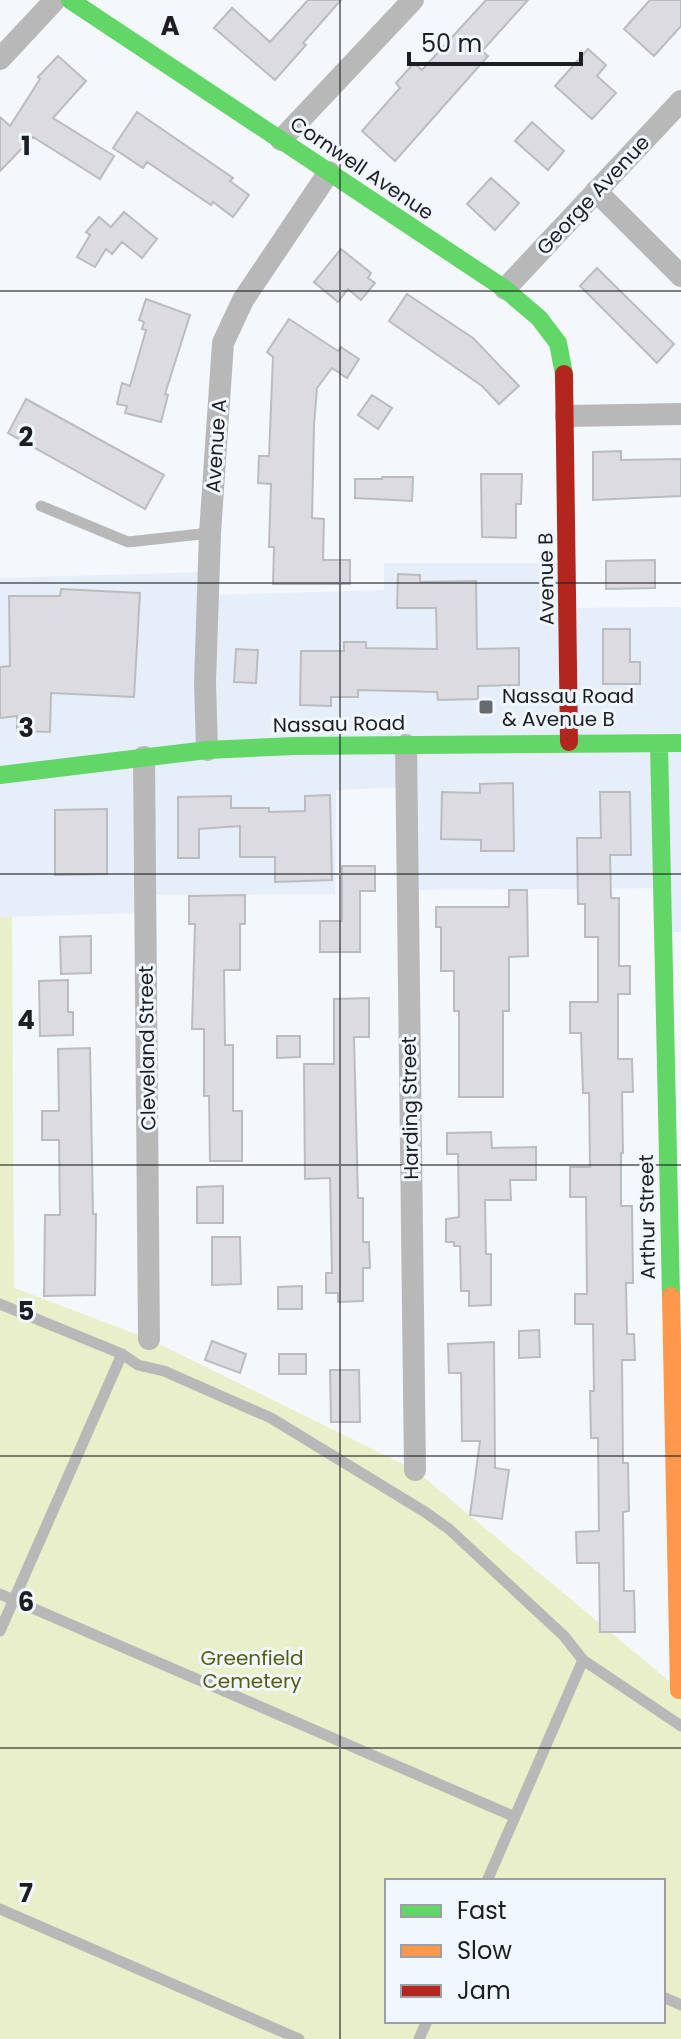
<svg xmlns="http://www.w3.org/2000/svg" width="681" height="2039" viewBox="0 0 681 2039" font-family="Poppins,sans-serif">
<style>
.built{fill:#e6eef9}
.green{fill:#e9efc8;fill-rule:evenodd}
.building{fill:#dcdce0;stroke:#bbbcbf;stroke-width:2}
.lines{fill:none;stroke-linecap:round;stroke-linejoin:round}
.lane{stroke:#b8b8b8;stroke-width:11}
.street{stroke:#b8b8b8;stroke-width:22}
.fast{stroke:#63d668;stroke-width:18}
.slow{stroke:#ff974d;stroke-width:18}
.jam{stroke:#b3261e;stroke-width:18}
.grid{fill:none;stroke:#1c1e22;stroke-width:2;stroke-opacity:0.55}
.poi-dot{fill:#686a6e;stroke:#f1f7fe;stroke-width:3}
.labels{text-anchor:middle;stroke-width:6;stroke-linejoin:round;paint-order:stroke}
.street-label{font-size:20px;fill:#1c1e22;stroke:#f1f7fe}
.poi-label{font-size:20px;fill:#1c1e22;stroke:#f1f7fe;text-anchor:start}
.park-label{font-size:20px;fill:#575c0f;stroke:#f1f7fe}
.grid-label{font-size:26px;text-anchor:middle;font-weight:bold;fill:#1c1e22;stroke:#f1f7fe;stroke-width:6;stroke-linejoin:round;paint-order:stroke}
</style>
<rect width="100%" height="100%" fill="#f4f7fb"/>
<path class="built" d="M384,563H566L567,608L681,607V932H671L670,888L407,890L406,787L336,790L335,894L146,895V913L0,917V578L209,572L208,595L384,590Z"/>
<path class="green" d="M0,917H12L14,1288L149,1339L415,1470L681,1691V2039H0ZM387,1881H663V2021H387Z"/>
<path class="building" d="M308,0H341L303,43L306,45L275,80L214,28L232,8L270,42Z
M486,0H528L482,51L488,56L395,161L362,131L400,88L396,83L414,63L422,70Z
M650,0H681V26L654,56L624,29Z
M588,49L606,65L597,76L616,93L592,119L555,86Z
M58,56L86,81L53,118L114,156L100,179L33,137L0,171V117L10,126L40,79L38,77Z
M137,112L233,178L230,181L249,195L233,217L213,202L211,205L147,162L143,168L113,148Z
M532,122L564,151L548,170L515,141Z
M491,178L519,203L495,230L467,204Z
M124,212L157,239L142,258L122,242L112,254L106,249L95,267L77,257L90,235L86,232L99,217L111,227Z
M341,249L371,273L368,278L375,283L361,300L348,289L338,302L314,282Z
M597,268L674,344L657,363L580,286Z
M407,294L473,338L519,386L499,404L482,386L389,321Z
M146,299L190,315L165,394L168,395L161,422L125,413L127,406L117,404L122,383L130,386L146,330L142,329L144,322L139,320Z
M289,319L338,351L341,347L359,359L347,378L332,368L317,388L314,425L312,518L324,519L323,560H350V584H273L274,547H269L271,484L258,483L259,456H269L273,357L267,352Z
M372,395L392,408L378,429L358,415Z
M26,399L164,475L145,509L8,433Z
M621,451V460L681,459V496L593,500V452Z
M481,474H522L521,504H516V538L482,537Z
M382,477H413L412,501L355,498V479H382Z
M655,560V588L606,589V561Z
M398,574L420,575V582L476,581L477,649L519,648V685L478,686V699L438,700L437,692L358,690V697H331V706L300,705L301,651H344V642H366V648L437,649L436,608H397Z
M61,589L140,593L134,697L51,693L50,732L17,731V716L0,718V667L10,666L9,596H60Z
M603,629H630V662H640V684H603Z
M236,649L258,650L256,683L234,682Z
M513,783L514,851H481V840L441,839L442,792L480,793V784Z
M600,792H630L631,855H610L611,898H619V966H630V994H618V1059H632L633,1092H622L623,1153H621V1206H632L633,1283H626L627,1334H634L635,1360H622L623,1463H628L629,1511L623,1512L624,1591H634L635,1632H600L599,1563H577L576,1532L599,1531L598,1438H591L590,1391H594L593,1324H575V1294H587L586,1197H570V1167H590L589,1093H583L581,1033H570V1002H598V937H585V904H578L577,838H601Z
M330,795L332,880L275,882V857H240V826L199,829V858H178V797L231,796V808H269V812L305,811V796Z
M107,809V874L55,875V810Z
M342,866H375V891H360V952H320V921H342Z
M509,890H527L528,956L509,957V1011H503V1097H459V1011H454V971H441V927H436V907H509Z
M245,895V924H240V970H224L225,1045H233V1111H242V1161H210L209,1096H204V1029H192L195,924H189V896Z
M91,936V973L61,974L60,937Z
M68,980V1012H73V1035L40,1036L39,981Z
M369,998V1037H354L358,1198H363V1242H369L370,1268H363V1301L338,1302V1293H326V1273H332L330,1178L305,1179L304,1064H334V999Z
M277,1036H300V1057L277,1058Z
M90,1048L93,1214H96L95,1295L44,1296L45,1215H60L59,1140H42V1111H59L58,1049Z
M491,1132L492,1148L536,1147V1180H510L511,1200H485L486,1254H491V1305L469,1306V1291H461L460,1246H454V1242H446V1219L459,1217L458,1154H447V1133Z
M223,1186V1223H197V1187Z
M212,1237H240L241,1284L212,1285Z
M302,1286V1309H278V1287Z
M539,1330L540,1357L519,1358V1331Z
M212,1341L246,1354L240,1373L205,1360Z
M494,1342L495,1468L509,1470L502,1519L470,1515L480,1441H462L461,1373H449L448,1344Z
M279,1354H306V1374H279Z
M330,1370H359L360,1422H331Z"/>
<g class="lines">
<path class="lane" d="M41,506L128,542L210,533
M0,1304L122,1354L138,1365L164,1371L271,1418L425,1512L449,1529L564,1636L583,1660L487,1881
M0,1594L515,1817
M0,1631L122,1354
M583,1660L681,1726
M0,1909L299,2039
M663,1997L681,2005
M419,2039L427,2021"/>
<path class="street" d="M0,59L55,0
M281,140L413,0
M596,191L681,276
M505,289L681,101
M566,416L681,414
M406,745L415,1470
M207,750L205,682L210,533L223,343L243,300L329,172
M144,757L149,1339"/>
<path class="fast" d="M70,0L505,289L539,318L558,343L564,374
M659,744L671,1296
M0,775L207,750L295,746L681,743"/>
<path class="slow" d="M671,1296L679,1690"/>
<path class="jam" d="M564,374L569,742"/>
</g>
<path class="grid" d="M340,0V2039M0,291H681M0,583H681M0,874H681M0,1165H681M0,1456H681M0,1748H681"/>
<rect class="poi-dot" x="478" y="699" width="16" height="16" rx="4"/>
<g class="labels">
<g class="street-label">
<text transform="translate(362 168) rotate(34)" y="7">Cornwell Avenue</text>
<text transform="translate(593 195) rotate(-47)" y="7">George Avenue</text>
<text transform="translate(216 446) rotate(-86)" y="7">Avenue A</text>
<text transform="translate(546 579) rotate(-91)" y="7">Avenue B</text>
<text transform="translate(339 724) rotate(-1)" y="7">Nassau Road</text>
<text transform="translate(147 1048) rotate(-91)" y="7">Cleveland Street</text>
<text transform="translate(410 1108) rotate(-91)" y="7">Harding Street</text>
<text transform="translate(647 1217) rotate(-91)" y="7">Arthur Street</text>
</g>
<g class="poi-label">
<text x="502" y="703">Nassau Road<tspan x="502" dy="23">&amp; Avenue B</tspan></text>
</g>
<g class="park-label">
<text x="252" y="1665">Greenfield<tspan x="252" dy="23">Cemetery</tspan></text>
</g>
</g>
<g class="grid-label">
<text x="170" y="35">A</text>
<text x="26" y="155">1</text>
<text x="26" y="446">2</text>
<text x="26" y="737">3</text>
<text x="26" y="1029">4</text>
<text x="26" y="1320">5</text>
<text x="26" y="1611">6</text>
<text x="26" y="1902">7</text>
</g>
<rect x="385" y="1879" width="280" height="144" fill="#f1f7fe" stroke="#9ca0a6" stroke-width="2"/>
<rect x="401" y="1905" width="40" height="12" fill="#63d668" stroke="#9ca0a6" stroke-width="2"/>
<text x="457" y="1919" font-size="24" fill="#1c1e22">Fast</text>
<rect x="401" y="1945" width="40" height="12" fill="#ff974d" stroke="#9ca0a6" stroke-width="2"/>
<text x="457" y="1959" font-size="24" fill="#1c1e22">Slow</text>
<rect x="401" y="1985" width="40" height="12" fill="#b3261e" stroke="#9ca0a6" stroke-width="2"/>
<text x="457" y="1999" font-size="24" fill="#1c1e22">Jam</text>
<path d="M409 52v12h172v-12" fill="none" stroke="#1c1e22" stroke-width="4"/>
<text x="421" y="52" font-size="24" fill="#1c1e22" stroke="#f1f7fe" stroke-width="6" paint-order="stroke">50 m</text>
</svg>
